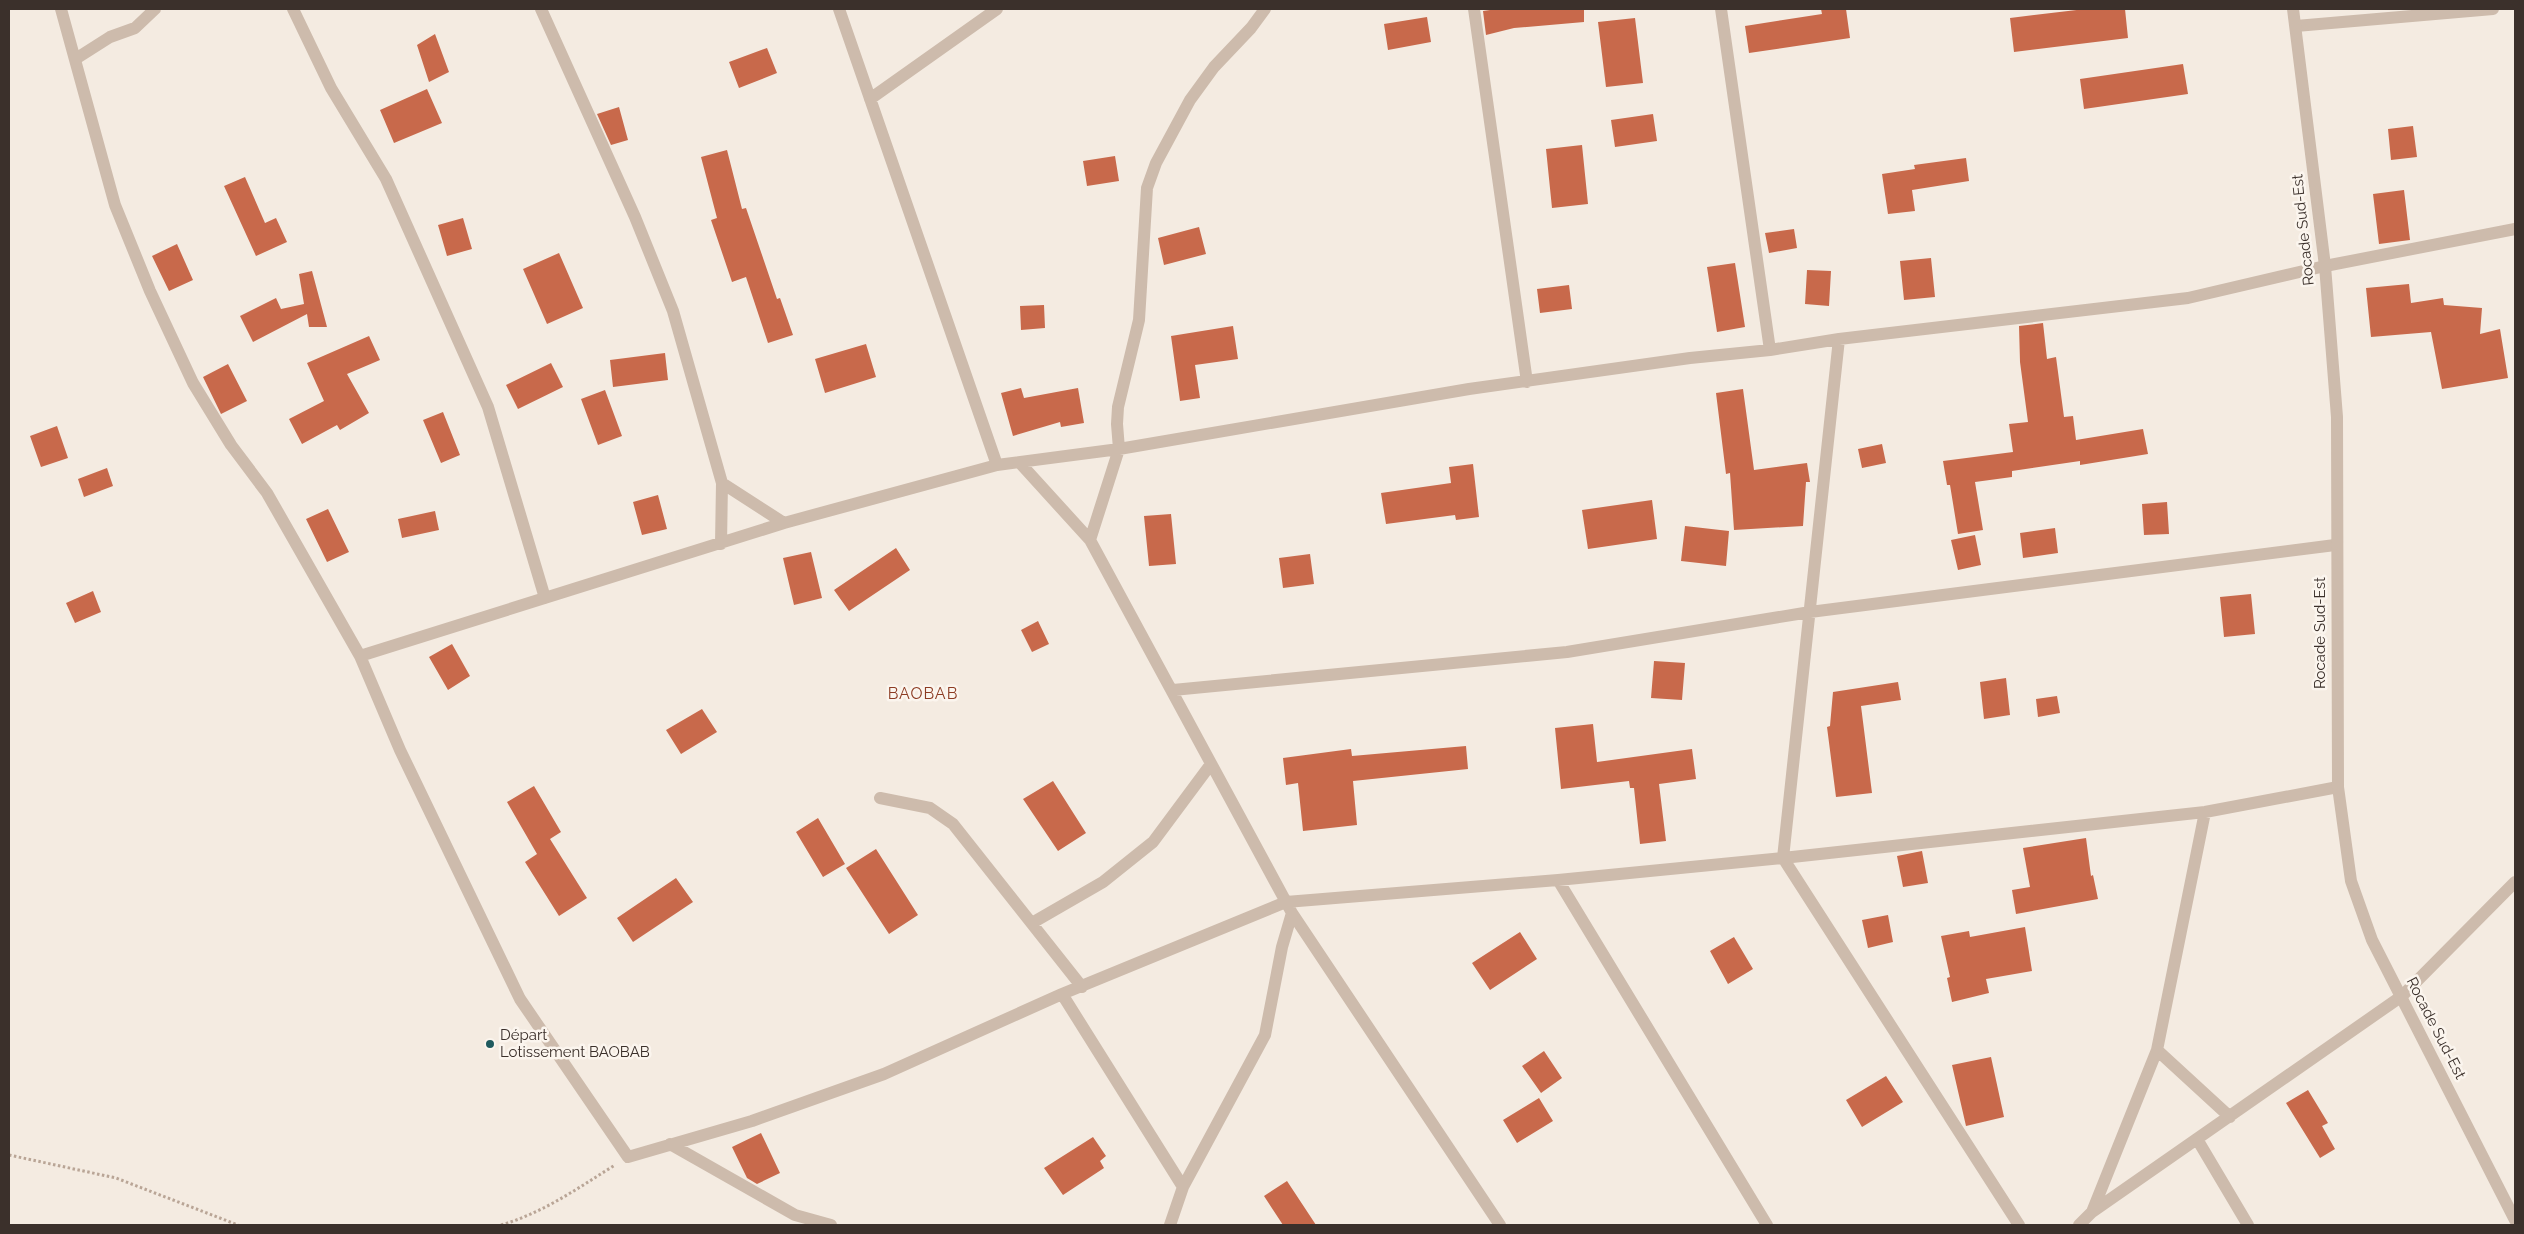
<svg xmlns="http://www.w3.org/2000/svg" width="2524" height="1234" viewBox="0 0 2524 1234" font-family="Raleway,sans-serif">
<style>
.building{fill:#c8694b}
.lines{fill:none;stroke-linecap:round;stroke-linejoin:round}
.path{stroke:#b9a596;stroke-width:3;stroke-dasharray:2.5 2.5;stroke-linecap:butt}
.minor{stroke:#cdbbac;stroke-width:12}
.tertiary{stroke:#cdbbac;stroke-width:12}
.poi-dot{fill:#1f5a5e;stroke:#fbf5ee;stroke-width:2}
.labels{text-anchor:middle;stroke-width:5;stroke-linejoin:round;paint-order:stroke}
.street-label{font-size:15px;fill:#3b302b;stroke:#fbf5ee}
.poi-label{font-size:15px;fill:#3b302b;stroke:#fbf5ee;text-anchor:start}
.neighbourhood-label{font-size:16px;letter-spacing:1px;fill:#8c3b22;stroke:#fbf5ee}
</style>
<rect width="100%" height="100%" fill="#f4ebe1"/>
<path class="building" d="M1497,9H1584V22L1514,28L1486,35L1483,11Z
M1821,9H1846L1850,38L1749,53L1745,26L1822,14Z
M2085,9H2125L2128,38L2014,52L2010,18Z
M1427,17L1431,42L1388,50L1384,24Z
M1635,18L1643,83L1606,87L1598,22Z
M435,34L449,72L429,82L417,45Z
M767,48L777,73L739,88L729,62Z
M2183,64L2188,94L2084,109L2080,79Z
M427,89L442,123L394,143L380,110Z
M619,107L628,140L611,145L597,114Z
M1653,114L1657,141L1615,147L1611,120Z
M2413,126L2417,157L2391,160L2388,129Z
M1582,145L1588,204L1552,208L1546,149Z
M727,150L742,209L746,208L777,299L780,298L793,335L768,343L746,277L732,282L711,220L717,218L701,157Z
M1115,156L1119,181L1087,186L1083,161Z
M1966,158L1969,181L1912,190L1915,211L1888,214L1882,174L1915,169L1914,165Z
M245,177L265,223L276,218L287,242L256,256L224,186Z
M2404,190L2410,240L2379,244L2373,194Z
M463,218L472,249L447,256L438,225Z
M1199,227L1206,254L1164,265L1158,238Z
M1794,229L1797,248L1769,253L1765,233Z
M177,244L193,280L169,291L152,256Z
M559,253L583,308L547,324L523,269Z
M1931,258L1935,297L1904,300L1900,261Z
M1735,263L1745,327L1717,332L1707,267Z
M1807,270L1831,271L1829,306L1805,304Z
M312,271L327,327H309L307,314L253,342L240,316L276,298L281,309L304,304L299,274Z
M2409,284L2411,303L2443,298L2444,305L2482,308L2480,334L2500,329L2508,378L2442,389L2431,332L2371,337L2366,288Z
M1569,285L1572,309L1540,313L1537,289Z
M1044,305L1045,328L1021,330L1020,306Z
M2043,323L2047,359L2056,357L2064,417L2073,416L2076,440L2143,429L2148,454L2080,465V461L2012,471V477L1975,482L1983,530L1958,534L1950,485H1947L1943,461L2013,452L2009,424L2028,422L2020,362L2019,326Z
M1233,326L1238,359L1195,365L1200,398L1180,401L1171,336Z
M369,336L380,360L347,374L369,413L340,430L337,425L302,444L289,419L324,401L307,363Z
M866,344L876,377L825,393L815,359Z
M665,353L668,380L613,387L610,360Z
M551,363L563,387L518,409L506,385Z
M228,364L247,401L221,414L203,377Z
M1021,388L1024,398L1078,388L1084,423L1061,427L1060,422L1013,436L1001,393Z
M1743,389L1754,470L1807,463L1810,482H1806L1803,526L1734,530L1730,473L1726,474L1716,393Z
M605,390L622,436L598,445L581,399Z
M443,412L460,455L441,463L423,420Z
M57,426L68,458L41,467L30,436Z
M1882,444L1886,463L1862,468L1858,449Z
M1473,464L1479,517L1456,520L1455,515L1386,524L1381,493L1451,483L1449,467Z
M107,468L113,486L84,497L78,479Z
M658,495L667,529L642,535L633,502Z
M1652,500L1657,539L1588,549L1582,510Z
M2167,502L2169,534L2144,535L2142,504Z
M328,509L349,552L327,562L306,519Z
M435,511L439,530L402,538L398,519Z
M1171,514L1176,564L1149,566L1144,516Z
M1685,526L1729,531L1726,566L1681,561Z
M2055,528L2058,553L2023,558L2020,533Z
M1975,535L1981,565L1958,570L1951,540Z
M896,548L910,570L849,611L834,590Z
M811,552L822,598L794,605L783,558Z
M1310,554L1314,584L1283,588L1279,558Z
M93,591L101,612L75,623L66,603Z
M2251,594L2255,634L2224,637L2220,597Z
M1038,621L1049,644L1032,652L1021,630Z
M452,644L470,676L448,690L429,657Z
M1654,661L1685,663L1682,700L1651,698Z
M2006,678L2010,715L1984,719L1980,682Z
M1898,682L1901,700L1861,706L1872,793L1836,797L1827,727L1830,726L1833,692Z
M2057,696L2060,713L2038,717L2036,699Z
M702,709L717,732L681,754L666,730Z
M1593,724L1597,762L1692,749L1696,779L1659,784L1666,841L1640,844L1634,788H1630L1629,781L1561,789L1555,728Z
M1466,746L1468,769L1353,781L1357,825L1303,831L1298,783L1286,785L1283,758L1351,749L1352,756Z
M1053,781L1086,833L1058,851L1023,799Z
M534,786L561,832L550,839L587,898L559,916L525,862L537,854L507,802Z
M818,818L845,864L823,877L796,832Z
M2086,838L2091,876L2093,875L2098,899L2016,914L2012,890L2030,887L2023,848Z
M876,849L918,915L889,934L846,868Z
M1922,851L1928,883L1903,887L1897,856Z
M676,878L693,902L633,942L617,918Z
M1888,915L1893,942L1868,948L1862,920Z
M2025,927L2032,971L1986,979L1989,993L1952,1002L1947,978L1950,977L1941,936L1969,931L1970,937Z
M1520,932L1537,959L1490,990L1472,963Z
M1734,937L1753,969L1728,984L1710,951Z
M1544,1051L1562,1078L1541,1093L1522,1066Z
M1991,1057L2004,1117L1966,1126L1952,1065Z
M1886,1076L1903,1102L1862,1127L1846,1100Z
M2308,1090L2328,1123L2322,1126L2335,1149L2320,1158L2286,1103Z
M1539,1098L1553,1121L1517,1143L1503,1120Z
M761,1133L780,1173L757,1184L747,1178L732,1147Z
M1093,1137L1106,1156L1100,1161L1104,1168L1063,1195L1044,1168Z
M1287,1181L1316,1225H1283L1264,1196Z"/>
<g class="lines">
<path class="path" d="M9,1155L116,1178L238,1225
M501,1225C543,1213 578,1188 615,1165"/>
<path class="minor" d="M61,9L115,205L150,291L193,383L231,445L267,493L360,656L400,750L520,999L628,1157L752,1121L884,1074L1062,994L1286,902L1558,880L1783,858L2205,812L2338,787
M293,9L331,88L386,179L488,407L545,598
M541,9L635,217L673,311L722,483L721,544
M839,9L997,465
M1474,9L1527,382
M1721,9L1770,350
M2296,26L2493,9
M77,58L110,37L135,28L155,9
M870,99L997,9
M1839,339L1783,858L2019,1225
M1020,463L1090,540L1292,913L1500,1225
M722,483L784,523
M1090,540L1119,449L1117,424L1118,407L1139,320L1147,188L1156,163L1190,100L1214,67L1251,28L1265,9
M360,656L784,523L997,465L1119,449L1469,389L1690,358L1770,350L1839,339L2188,298L2325,266L2515,229
M1173,690L1567,652L1810,612L2335,545
M880,798L930,808L953,824L1082,987
M1558,880L1767,1225
M1032,923L1103,882L1153,842L1211,764
M1062,994L1183,1187
M2157,1050L2230,1117
M2197,1139L2248,1225
M670,1144L795,1215L831,1225
M2092,1212L2157,1050L2205,812
M1170,1225L1183,1187L1265,1035L1282,947L1292,913
M2079,1225L2092,1212L2402,996L2515,882"/>
<path class="tertiary" d="M2293,9L2325,266L2337,417L2338,787L2351,881L2372,940L2515,1220"/>
</g>
<circle class="poi-dot" cx="490" cy="1044" r="5"/>
<g class="labels">
<g class="street-label">
<text transform="translate(2303 230) rotate(-96)" y="5">Rocade Sud-Est</text>
<text transform="translate(2320 633) rotate(-90)" y="5">Rocade Sud-Est</text>
<text transform="translate(2436 1028) rotate(63)" y="5">Rocade Sud-Est</text>
</g>
<g class="poi-label">
<text x="500" y="1040">Départ<tspan x="500" dy="17">Lotissement BAOBAB</tspan></text>
</g>
<g class="neighbourhood-label">
<text x="923" y="699">BAOBAB</text>
</g>
</g>
<rect width="2524" height="1234" fill="none" stroke="#3b302b" stroke-width="20"/>
</svg>
